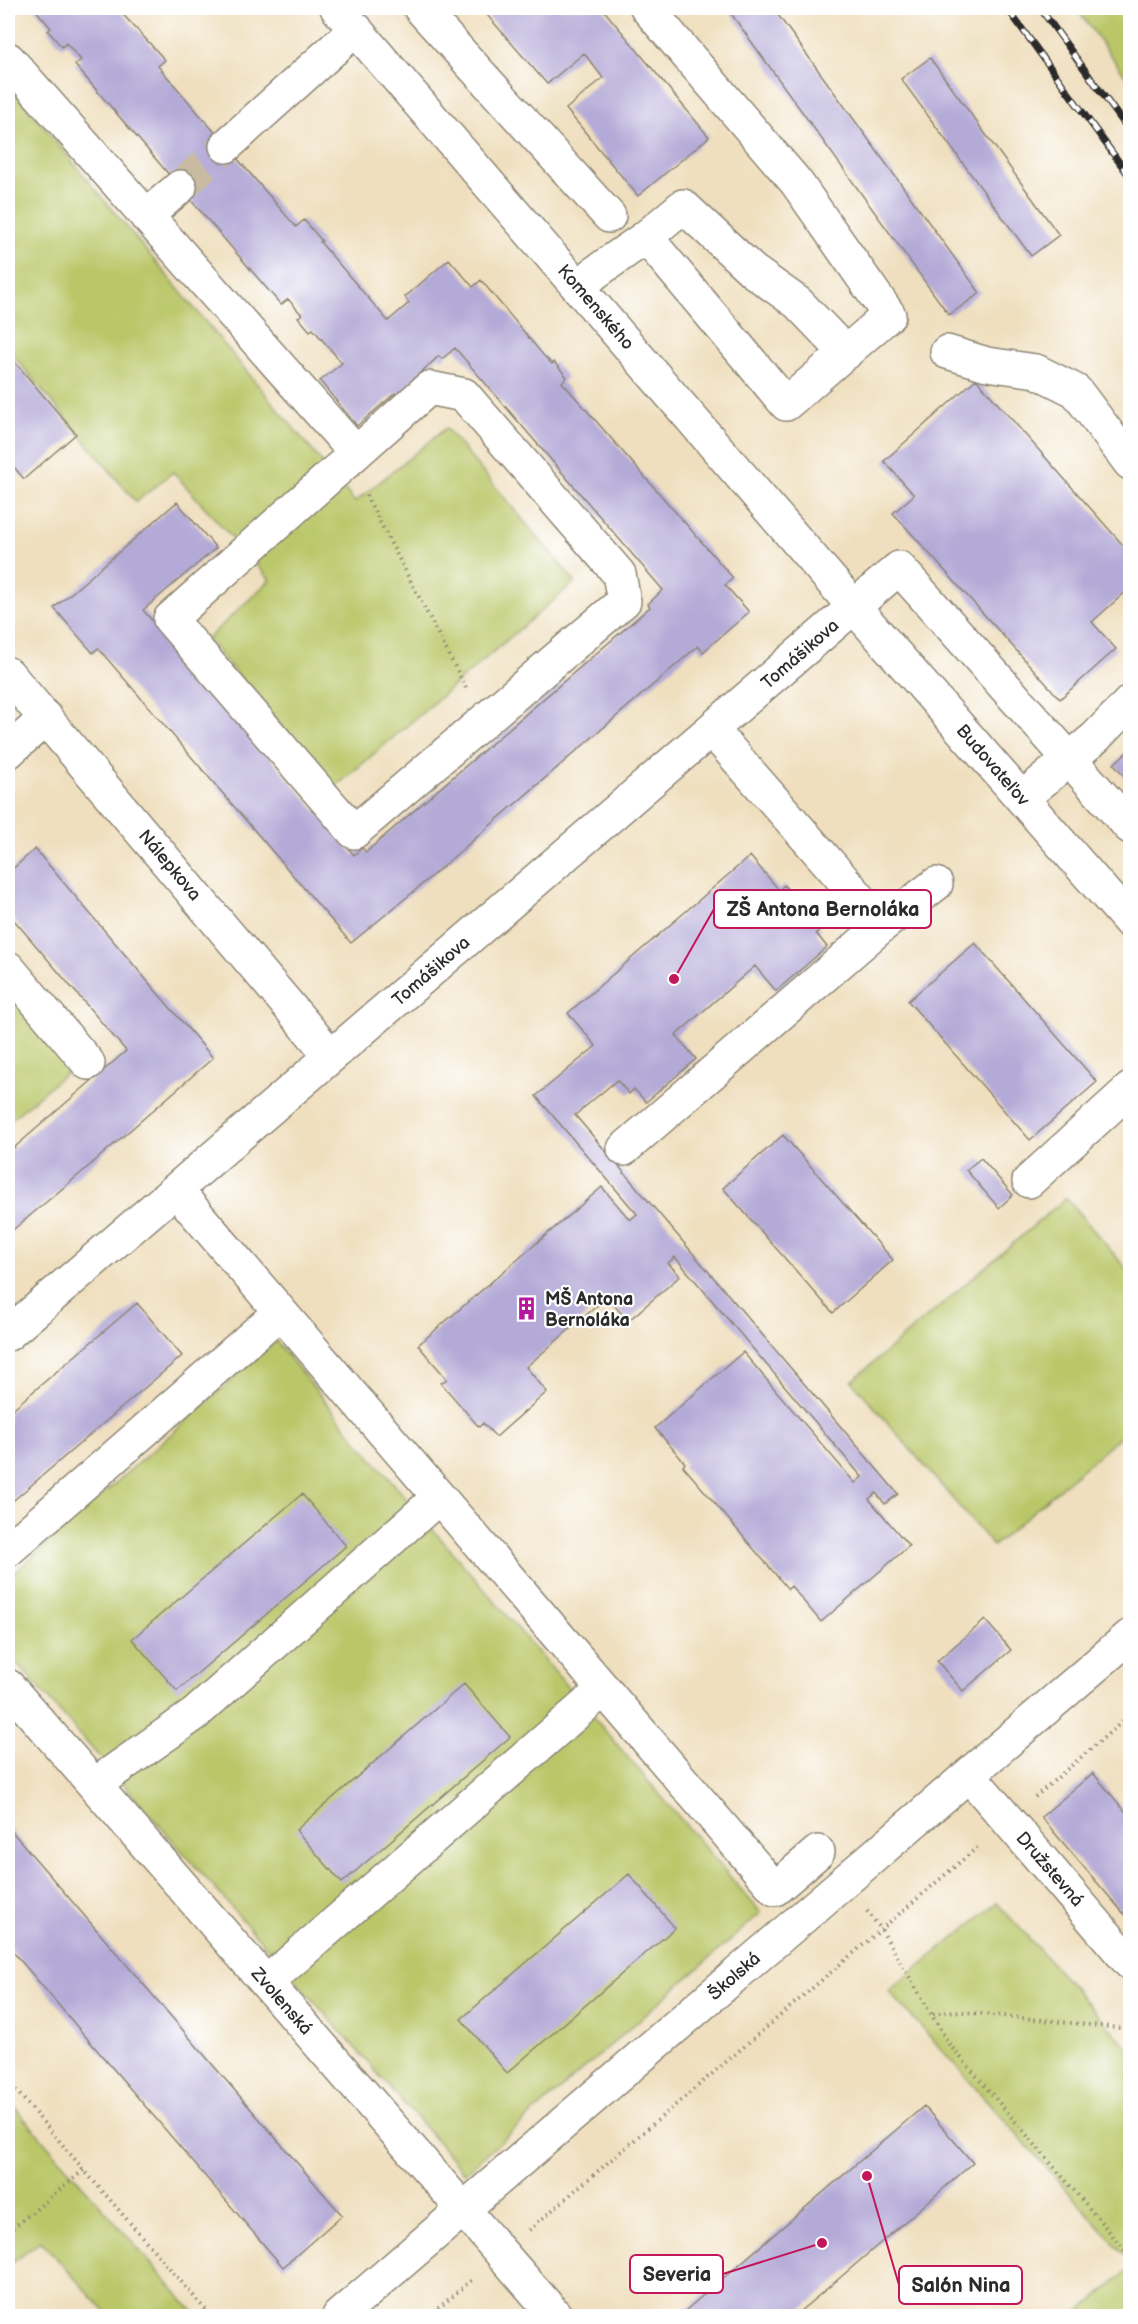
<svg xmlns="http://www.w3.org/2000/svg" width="1138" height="2324" viewBox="0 0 1138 2324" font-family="'Balsamiq Sans',sans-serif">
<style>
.green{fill:#bac769;stroke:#72794a;stroke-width:1.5}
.building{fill:#b4aad7}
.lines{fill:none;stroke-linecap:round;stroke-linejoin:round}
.minor-tunnel{stroke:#c8bba1;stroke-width:33;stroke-dasharray:33 16;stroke-linecap:butt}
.minor-casing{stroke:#8d8574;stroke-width:36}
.path{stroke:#8d8574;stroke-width:4;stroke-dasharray:1.5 4.5;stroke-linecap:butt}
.minor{stroke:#fff;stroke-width:33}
.rail-casing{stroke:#2b2b2b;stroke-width:7}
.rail{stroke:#fff;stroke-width:4.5;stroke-dasharray:14;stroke-linecap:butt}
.labels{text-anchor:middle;stroke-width:4.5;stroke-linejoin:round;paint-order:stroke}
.street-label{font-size:18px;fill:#2b2b2b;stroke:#fff}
.poi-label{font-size:18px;font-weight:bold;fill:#2b2b2b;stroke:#fff;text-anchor:start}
.leader{fill:none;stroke:#c2185b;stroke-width:2}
.callout-dot{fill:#c2185b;stroke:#fff;stroke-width:2}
.callout{fill:#fff;stroke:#c2185b;stroke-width:2}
.callout-label{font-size:20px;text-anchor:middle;font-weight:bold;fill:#2b2b2b}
</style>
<rect width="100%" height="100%" fill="#fff"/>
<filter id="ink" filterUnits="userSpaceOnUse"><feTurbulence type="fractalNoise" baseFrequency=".0167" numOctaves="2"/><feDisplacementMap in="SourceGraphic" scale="12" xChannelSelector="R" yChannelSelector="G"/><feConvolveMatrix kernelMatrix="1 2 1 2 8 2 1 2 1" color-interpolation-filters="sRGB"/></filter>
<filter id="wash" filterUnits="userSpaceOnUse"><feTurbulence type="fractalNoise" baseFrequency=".008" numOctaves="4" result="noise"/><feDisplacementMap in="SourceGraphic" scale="24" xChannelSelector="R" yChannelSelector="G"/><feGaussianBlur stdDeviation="1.35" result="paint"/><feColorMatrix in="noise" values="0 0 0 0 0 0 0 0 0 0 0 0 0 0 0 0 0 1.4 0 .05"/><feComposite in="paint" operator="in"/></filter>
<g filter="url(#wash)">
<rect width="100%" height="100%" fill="#efdfbe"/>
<path class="green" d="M1076,8H1130V82Z
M8,84L355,502L446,428L575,582L334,788L207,639L270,580L173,472L136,502L8,349Z
M8,969L81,1060L8,1122Z
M1066,1198L1130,1273V1428L993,1546L852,1381Z
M276,1341L359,1443L761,1913L465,2173L8,1653V1578Z
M997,1903L1130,2050V2261L889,1991Z
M8,2100L197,2316H109L41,2241L8,2266Z
M1130,2269V2316H1074Z"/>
<g id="blocks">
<path class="building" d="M34,8H117L165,60L158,66L296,227L304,220L322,241L320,242L388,321L409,303L405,297L449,259L473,287L481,280L543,355L552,364L554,362L567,377L562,382L733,578L725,585L749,612L703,652L698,646L412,893L351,943L98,648L93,653L54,608L177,502L216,548L143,610L354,855L362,848L366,852L650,607L648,604L663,590L455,348L442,359L439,356L410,382L411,384L397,396L395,393L357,426L320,381L342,363L313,329L310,331L298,317L302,315L288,299L281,305L75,65L81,60L66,43L62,47L48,31L51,28Z
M481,8H602L709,137L638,196L566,109L603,78L584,53L547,84Z
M727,8H773L980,293L949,315Z
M930,58L1059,235L1031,256L901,79Z
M8,354L76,434L24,479L8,460Z
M976,379L1130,553V588L1092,622L1116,649L1060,699L893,513L914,495L884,461Z
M1130,749V783L1114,764Z
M35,849L213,1058L81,1173L8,1234V1153L126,1051L8,913V873Z
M750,856L779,890L784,885L821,929L816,933L827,947L776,991L755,966L676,1035L696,1059L646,1102L634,1089L629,1094L617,1080L575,1115L898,1494L885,1504L876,1493L869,1499L909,1546L821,1622L791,1586L788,1589L683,1466L685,1463L655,1428L743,1352L855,1483L862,1477L675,1257L668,1263L680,1276L628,1321L607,1297L526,1367L547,1392L496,1437L483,1423L479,1427L441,1383L447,1379L418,1345L602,1187L630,1220L637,1214L536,1096L596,1046L568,1013Z
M975,943L1097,1082L1030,1140L908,1001Z
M783,1135L893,1260L833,1313L723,1188Z
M981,1158L1013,1195L999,1208L966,1170Z
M137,1303L182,1356L14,1500L8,1492V1413Z
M302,1494L346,1546L177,1691L132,1639Z
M985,1620L1011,1650L963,1691L937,1661Z
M464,1684L510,1737L342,1883L296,1830Z
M1093,1773L1130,1817V1921L1041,1817Z
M8,1827L342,2215L283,2267L8,1946Z
M629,1874L675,1928L507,2073L461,2019Z
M924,2106L973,2163L835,2282L794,2316H679Z"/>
</g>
</g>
<g filter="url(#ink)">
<use href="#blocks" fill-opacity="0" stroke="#8d8574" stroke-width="1.5"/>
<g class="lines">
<path class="minor-tunnel" d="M180,187L226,146"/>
<defs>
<path id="minor" d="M337,8L855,608L1130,922
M420,8L609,216
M8,59L355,452
M226,146L356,29
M146,216L180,187
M646,237L683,206L753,271L798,303L846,353
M579,287L596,272L646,237L786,404L889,315L796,182L647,8
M947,352L987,364L1036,371L1076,391L1130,463
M429,388L464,395L619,574L624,601L354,832L170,619Z
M8,674L331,1056
M8,752L46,718
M1022,798L1095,738L1130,702
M883,925L936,884
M8,968L88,1063
M624,1149L883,925L712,730
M1029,1181L1130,1089
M176,1190L775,1889L818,1852
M8,1334L899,568L1130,827
M8,1550L280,1312
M8,1686L556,2316
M969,1775L1130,1963
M94,1785L195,1714L439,1497
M266,1983L604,1689
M339,2316L1130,1636"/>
</defs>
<use href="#minor" class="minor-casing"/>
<path class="path" d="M366,495L466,688
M1035,1797L1130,1715
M867,1911L881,1929L949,2044L1130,2256
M933,2014L954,2011L1130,2029
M8,2081L84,2170
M529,2230L980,1845
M8,2232L84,2170L211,2316
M429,2316L474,2278"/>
<use href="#minor" class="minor"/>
<defs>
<path id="rail" d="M1007,8L1130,177
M1040,8L1130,132"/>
</defs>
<use href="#rail" class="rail-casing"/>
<use href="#rail" class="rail"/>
</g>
</g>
<defs>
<symbol id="building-bare" viewBox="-9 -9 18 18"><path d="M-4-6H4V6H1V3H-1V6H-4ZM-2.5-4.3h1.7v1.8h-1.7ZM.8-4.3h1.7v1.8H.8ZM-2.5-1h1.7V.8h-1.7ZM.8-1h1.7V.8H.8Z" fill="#b5179e" stroke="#fff" stroke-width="2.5" paint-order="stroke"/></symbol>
</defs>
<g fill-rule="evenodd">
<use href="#building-bare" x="510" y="1292" width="33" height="33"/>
</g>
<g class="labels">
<g class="street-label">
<text transform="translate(596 307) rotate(49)" y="6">Komenského</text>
<text transform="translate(800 654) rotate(-41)" y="6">Tomášikova</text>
<text transform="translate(993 765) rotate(49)" y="6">Budovateľov</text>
<text transform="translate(170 865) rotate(50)" y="6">Nálepkova</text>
<text transform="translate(431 971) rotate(-41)" y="6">Tomášikova</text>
<text transform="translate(1050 1869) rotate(49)" y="6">Družstevná</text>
<text transform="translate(734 1976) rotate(-41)" y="6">Školská</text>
<text transform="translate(282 2001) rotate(49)" y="6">Zvolenská</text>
</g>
<g class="poi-label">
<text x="545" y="1305">MŠ Antona<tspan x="545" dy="21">Bernoláka</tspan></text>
</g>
</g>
<path class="leader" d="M674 979L714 909M822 2243L723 2274M867 2176L899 2285"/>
<g class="callout-dot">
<circle cx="674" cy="979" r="6"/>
<circle cx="822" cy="2243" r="6"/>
<circle cx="867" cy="2176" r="6"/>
</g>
<g class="callout">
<rect x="714" y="890" width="217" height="38" rx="6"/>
<rect x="630" y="2255" width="93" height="38" rx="6"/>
<rect x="899" y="2266" width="123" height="38" rx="6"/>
</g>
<g class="callout-label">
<text x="823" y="916">ZŠ Antona Bernoláka</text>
<text x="677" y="2281">Severia</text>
<text x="961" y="2292">Salón Nina</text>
</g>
<rect width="1138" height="2324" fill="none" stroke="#fff" stroke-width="30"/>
</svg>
